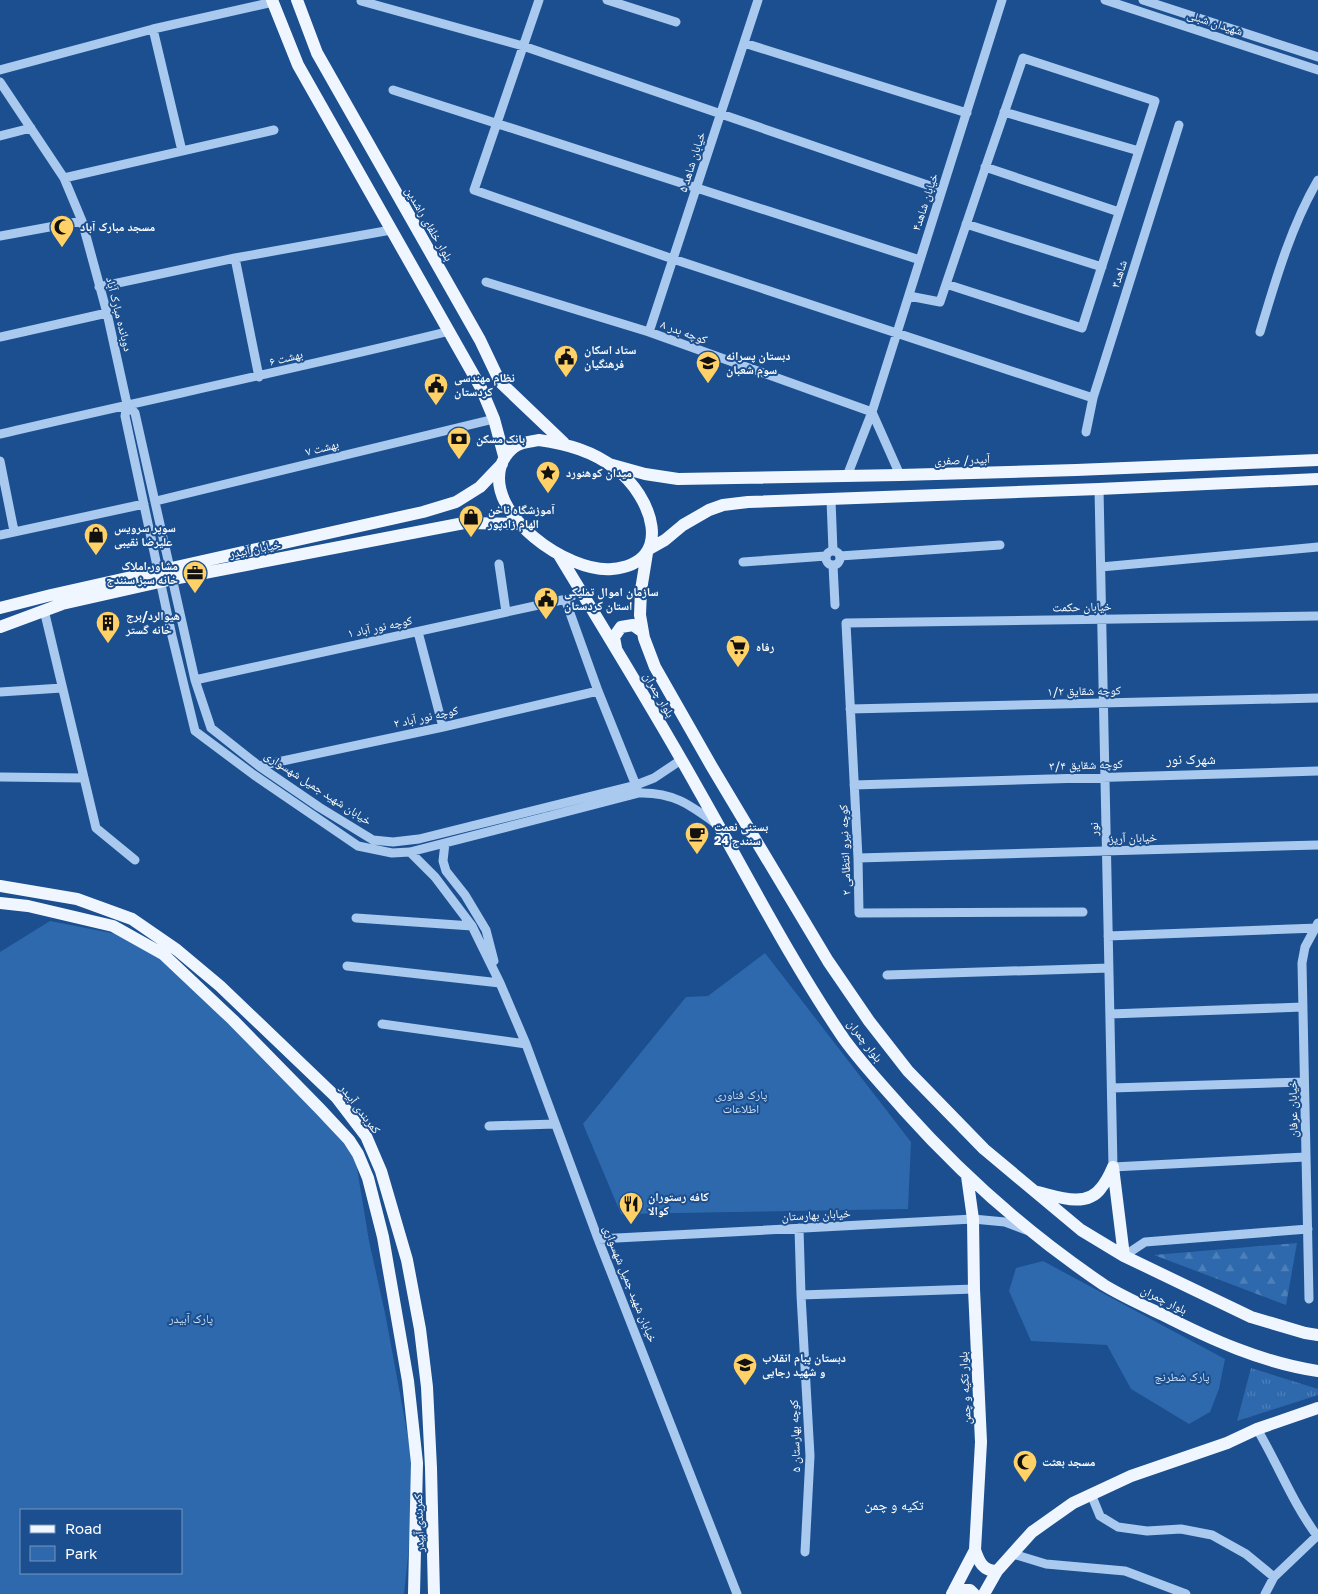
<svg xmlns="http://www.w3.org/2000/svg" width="1318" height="1594" viewBox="0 0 1318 1594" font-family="'Golos Text','Noto Naskh Arabic',sans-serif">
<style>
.grass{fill:url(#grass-tufts)}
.forest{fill:url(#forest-firs)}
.park{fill:#2e69ad;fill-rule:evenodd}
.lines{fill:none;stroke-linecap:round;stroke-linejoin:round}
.minor{stroke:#a9c9ee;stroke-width:9}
.major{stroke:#f0f6ff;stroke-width:12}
.labels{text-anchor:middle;stroke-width:4;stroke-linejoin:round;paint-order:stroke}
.street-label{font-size:12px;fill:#fff;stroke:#1b4f8f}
.poi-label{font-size:12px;font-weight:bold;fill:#fff;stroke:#1b4f8f;text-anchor:start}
.park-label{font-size:12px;fill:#cfe3fa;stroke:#1b4f8f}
.neighbourhood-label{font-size:14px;fill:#fff;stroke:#1b4f8f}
</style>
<defs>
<pattern id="grass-tufts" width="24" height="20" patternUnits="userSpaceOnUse" patternTransform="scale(1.25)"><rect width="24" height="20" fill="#2e69ad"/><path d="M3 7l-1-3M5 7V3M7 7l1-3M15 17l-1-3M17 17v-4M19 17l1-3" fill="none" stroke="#4d80b9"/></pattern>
<pattern id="forest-firs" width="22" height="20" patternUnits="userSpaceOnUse" patternTransform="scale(1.25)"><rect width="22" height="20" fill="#2e69ad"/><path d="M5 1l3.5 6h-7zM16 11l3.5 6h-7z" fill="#4d80b9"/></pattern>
</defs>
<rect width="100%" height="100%" fill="#1b4f8f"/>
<path class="grass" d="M1251,1368L1318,1389V1395L1237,1421Z"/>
<path class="forest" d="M1297,1243L1286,1305L1154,1255Z"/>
<path class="park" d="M50,921L142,939L275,1067L355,1156L369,1241L385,1313L416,1480L404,1594H0V952ZM21,1510H181V1573H21Z
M765,953L911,1142L908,1209L621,1214L583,1124L686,997L708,996Z
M1043,1261L1225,1359L1219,1389L1210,1412L1189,1424L1131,1389L1107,1345L1031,1341L1009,1291L1016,1268Z"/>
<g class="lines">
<path class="minor" d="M539,0L474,190L673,259L1093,398
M607,0L676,22
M1105,0L1318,70
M1143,0L1318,57
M361,1L523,46L942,190
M153,29L182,151
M744,43L967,113
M0,70L153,29L273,2
M0,82L64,178L82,221L107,313L127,404L135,413L195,680L211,728L259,766L319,807L373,840L393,842L419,839L636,785L654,778L681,760
M393,90L920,260
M1004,112L1139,151
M0,136L31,128
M985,167L1119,212
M64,178L274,130
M966,224L1102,267
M0,236L82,221
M235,258L259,377
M486,282L649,332L872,412
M99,287L235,258L391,230
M909,296L940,302C967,221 995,139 1023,58L1155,101L1082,328L946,284
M649,332L758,0
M1260,332C1275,282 1291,226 1318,180
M0,337L107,313
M127,404L125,416L172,636L195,731L254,775L358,846L392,853L410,852L639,793C672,792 689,804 715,823
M872,412L900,475
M1086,432L1093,398L1179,125
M0,434C150,399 300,368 450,331
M0,461L14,531
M847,476L872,412L1002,0
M1099,489L1113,1167L1306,1157
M831,500L833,551
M156,501L494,419
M0,535L144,504
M826 558a7 7 0 1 1 14 0a7 7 0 1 1-14 0Z
M840,556L1000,545
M743,562L826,556
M499,564L506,612
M833,565L835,605
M1101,567L1318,547
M565,599L598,691L637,788
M44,610L96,828L135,860
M418,632L443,727
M195,680L571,598
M0,692L62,688
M850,709L1318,698
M259,766L443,727L598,691
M0,777L84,778
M854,785L1318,771
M445,843L443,861L446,871L465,895L486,930L494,961
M410,852L435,877L472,926L500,983L526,1044L598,1239L737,1594
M858,858L1318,845
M1083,912L859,913L858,858L846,623L1318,616
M356,918L472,926
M1108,936L1318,928
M347,966L500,983
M887,975L1109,968
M1110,1014L1303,1007
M382,1024L526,1044
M1112,1088L1304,1082
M489,1126L555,1124
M799,1228L801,1295L810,1456L805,1552
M598,1239L973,1219L1005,1222L1026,1230
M1124,1256L1145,1242L1308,1229
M801,1295L974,1289
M1309,1299L1302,963L1305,947L1318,923
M1257,1429C1278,1464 1293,1504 1318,1537
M1091,1494L1100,1516L1118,1527L1147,1531L1181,1529L1212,1535L1246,1554L1274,1577
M1013,1554L1046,1564L1125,1571L1186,1594
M1265,1594L1274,1577L1317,1536"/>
<path class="major" d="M272,0L298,65L481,388L494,419L504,456
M297,0L317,53L480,340L500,382L564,443
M539,440C567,444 593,451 616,469C651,495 677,563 612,569C568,573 485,515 501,465C504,457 511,447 520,444C526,442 533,441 539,440Z
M609,464L645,474L678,479L900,475L1076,470L1318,460
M649,549L665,540L683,525L709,510L723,505L748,502L1099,489L1318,479
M647,553L641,590L640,615L644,638L655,667L712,767L828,961L869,1021L908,1071L984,1149L1081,1230L1124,1256L1251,1317L1305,1333L1318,1335
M559,555C606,633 654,710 698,789C746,873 790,960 844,1039C862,1064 884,1087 904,1110C963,1176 1030,1235 1104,1285C1122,1296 1142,1305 1161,1314C1210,1339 1263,1363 1318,1371
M0,608L51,595L423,512L456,502L480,487L502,464
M0,627L62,604L173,579L464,523L521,524
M616,648L614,637L621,627L633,625L643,632
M0,886L77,899L132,919L177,950L220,986L337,1098L366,1136L381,1171L407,1260L420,1329L427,1387L431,1468L434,1594
M0,903L28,906L113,926L163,954L233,1020L320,1109L349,1140L358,1154L368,1178L383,1237L408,1381L417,1463L414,1594
M1113,1167L1124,1256
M1038,1192C1058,1197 1087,1208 1101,1188C1106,1182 1110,1174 1113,1167
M975,1550C979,1562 983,1571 997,1571
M954,1590H970L974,1594
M952,1594L975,1550L981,1442L974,1289L973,1219L967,1176
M984,1594L997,1571L1032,1532L1073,1503L1131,1476L1227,1443L1257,1429L1318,1408"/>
</g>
<defs>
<symbol id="mosque-pin" viewBox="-11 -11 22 30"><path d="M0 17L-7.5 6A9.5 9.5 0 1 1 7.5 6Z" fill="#ffd166" stroke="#1b4f8f"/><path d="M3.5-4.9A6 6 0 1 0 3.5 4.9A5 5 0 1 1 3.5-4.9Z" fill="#111"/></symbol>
<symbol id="civic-pin" viewBox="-11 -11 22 30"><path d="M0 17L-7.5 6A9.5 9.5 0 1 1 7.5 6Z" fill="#ffd166" stroke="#1b4f8f"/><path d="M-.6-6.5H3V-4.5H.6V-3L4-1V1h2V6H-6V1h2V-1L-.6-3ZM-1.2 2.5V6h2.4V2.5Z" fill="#111"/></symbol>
<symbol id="school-pin" viewBox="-11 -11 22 30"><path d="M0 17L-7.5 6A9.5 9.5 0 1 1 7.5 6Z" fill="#ffd166" stroke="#1b4f8f"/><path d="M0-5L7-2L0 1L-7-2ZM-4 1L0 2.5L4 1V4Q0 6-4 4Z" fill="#111"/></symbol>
<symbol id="bank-pin" viewBox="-11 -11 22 30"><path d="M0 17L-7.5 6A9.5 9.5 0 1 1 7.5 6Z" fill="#ffd166" stroke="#1b4f8f"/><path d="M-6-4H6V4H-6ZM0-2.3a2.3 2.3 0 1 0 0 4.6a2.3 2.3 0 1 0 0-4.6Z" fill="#111"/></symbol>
<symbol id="sight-pin" viewBox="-11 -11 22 30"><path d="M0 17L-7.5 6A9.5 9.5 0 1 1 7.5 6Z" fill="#ffd166" stroke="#1b4f8f"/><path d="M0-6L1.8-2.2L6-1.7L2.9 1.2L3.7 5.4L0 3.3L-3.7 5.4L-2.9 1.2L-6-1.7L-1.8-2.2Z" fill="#111"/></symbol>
<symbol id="shop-pin" viewBox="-11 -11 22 30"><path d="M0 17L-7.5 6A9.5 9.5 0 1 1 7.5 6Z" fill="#ffd166" stroke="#1b4f8f"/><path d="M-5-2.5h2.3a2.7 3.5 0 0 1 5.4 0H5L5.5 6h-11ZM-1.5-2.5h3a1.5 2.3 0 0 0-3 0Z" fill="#111"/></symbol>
<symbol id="office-pin" viewBox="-11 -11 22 30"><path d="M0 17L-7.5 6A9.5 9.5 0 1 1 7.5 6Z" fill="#ffd166" stroke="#1b4f8f"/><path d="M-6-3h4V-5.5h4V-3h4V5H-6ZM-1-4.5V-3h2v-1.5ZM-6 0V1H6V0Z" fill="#111"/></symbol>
<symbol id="building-pin" viewBox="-11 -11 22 30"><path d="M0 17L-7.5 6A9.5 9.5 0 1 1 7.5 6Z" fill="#ffd166" stroke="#1b4f8f"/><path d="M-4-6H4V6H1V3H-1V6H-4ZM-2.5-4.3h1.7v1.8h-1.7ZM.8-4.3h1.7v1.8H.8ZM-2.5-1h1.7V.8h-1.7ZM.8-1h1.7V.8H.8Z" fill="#111"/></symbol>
<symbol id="supermarket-pin" viewBox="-11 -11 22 30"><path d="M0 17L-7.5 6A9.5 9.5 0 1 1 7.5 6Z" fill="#ffd166" stroke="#1b4f8f"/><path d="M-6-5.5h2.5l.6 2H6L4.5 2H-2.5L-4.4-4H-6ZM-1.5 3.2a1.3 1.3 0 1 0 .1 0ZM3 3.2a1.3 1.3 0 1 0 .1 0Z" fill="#111"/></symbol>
<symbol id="cafe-pin" viewBox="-11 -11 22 30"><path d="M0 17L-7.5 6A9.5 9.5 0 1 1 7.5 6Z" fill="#ffd166" stroke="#1b4f8f"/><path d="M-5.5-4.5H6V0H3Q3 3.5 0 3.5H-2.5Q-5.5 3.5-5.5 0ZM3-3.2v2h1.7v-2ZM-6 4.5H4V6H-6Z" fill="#111"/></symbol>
<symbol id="restaurant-pin" viewBox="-11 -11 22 30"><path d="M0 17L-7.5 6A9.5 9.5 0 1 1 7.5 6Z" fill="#ffd166" stroke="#1b4f8f"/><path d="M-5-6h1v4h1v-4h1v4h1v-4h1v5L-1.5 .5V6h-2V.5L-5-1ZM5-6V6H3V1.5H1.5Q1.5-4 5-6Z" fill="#111"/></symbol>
</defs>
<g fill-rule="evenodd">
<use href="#mosque-pin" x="48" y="213" width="28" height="38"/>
<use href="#civic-pin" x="552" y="343" width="28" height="38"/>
<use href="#school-pin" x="694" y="349" width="28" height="38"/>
<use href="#civic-pin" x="422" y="371" width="28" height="38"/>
<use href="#bank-pin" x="445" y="425" width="28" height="38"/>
<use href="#sight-pin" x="534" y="459" width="28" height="38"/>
<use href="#shop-pin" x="457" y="503" width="28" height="38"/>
<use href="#shop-pin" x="82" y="521" width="28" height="38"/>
<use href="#office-pin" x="181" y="559" width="28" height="38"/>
<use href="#civic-pin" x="532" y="585" width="28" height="38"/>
<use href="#building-pin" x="94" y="609" width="28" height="38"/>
<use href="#supermarket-pin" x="724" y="633" width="28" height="38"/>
<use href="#cafe-pin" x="683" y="820" width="28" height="38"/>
<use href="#restaurant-pin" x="617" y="1190" width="28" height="38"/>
<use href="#school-pin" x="731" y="1351" width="28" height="38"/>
<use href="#mosque-pin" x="1011" y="1448" width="28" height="38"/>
</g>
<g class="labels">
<g class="street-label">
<text transform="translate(1215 23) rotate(18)" y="4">شهیدان شبلی</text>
<text transform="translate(692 162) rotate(-72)" y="4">خیابان شاهد ۵</text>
<text transform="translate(925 202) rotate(-72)" y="4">خیابان شاهد۴</text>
<text transform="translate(429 224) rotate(60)" y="4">بلوار خلفای راشدین</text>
<text transform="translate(1119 274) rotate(-73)" y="4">شاهد۳</text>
<text transform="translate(119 314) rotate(76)" y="4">دوبانده مبارک آباد</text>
<text transform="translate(684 332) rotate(20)" y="4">کوچه بدر ۸</text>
<text transform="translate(286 358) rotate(-14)" y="4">بهشت ۶</text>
<text transform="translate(322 448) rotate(-14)" y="4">بهشت ۷</text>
<text transform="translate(962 460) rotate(-2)" y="4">آبیدر/ صفری</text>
<text transform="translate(255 549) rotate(-11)" y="4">خیابان آبیدر</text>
<text transform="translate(1082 607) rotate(-1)" y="4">خیابان حکمت</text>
<text transform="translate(380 627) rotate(-12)" y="4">کوچه نور آباد ۱</text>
<text transform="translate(1084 691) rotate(-1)" y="4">کوچه شقایق ۱/۲</text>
<text transform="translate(659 695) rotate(60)" y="4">بلوار چمران</text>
<text transform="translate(426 717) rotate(-12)" y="4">کوچه نور آباد ۲</text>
<text transform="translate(1086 765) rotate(-2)" y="4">کوچه شقایق ۳/۴</text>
<text transform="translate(318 788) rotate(33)" y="4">خیابان شهید جمیل شهسواری</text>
<text transform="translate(1094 829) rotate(-91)" y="4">نور</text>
<text transform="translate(1133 838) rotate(-2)" y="4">خیابان آریز</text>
<text transform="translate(845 850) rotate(-92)" y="4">کوچه نیرو انتظامی ۲</text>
<text transform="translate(865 1041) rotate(53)" y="4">بلوار چمران</text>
<text transform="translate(360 1109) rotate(53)" y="4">کمربندی آبیدر</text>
<text transform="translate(1293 1109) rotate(-91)" y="4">خیابان عرفان</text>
<text transform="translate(816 1215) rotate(-3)" y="4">خیابان بهارستان</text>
<text transform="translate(630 1284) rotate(68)" y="4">خیابان شهید جمیل شهسواری</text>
<text transform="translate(1164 1300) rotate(26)" y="4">بلوار چمران</text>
<text transform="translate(965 1388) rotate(-93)" y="4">بلوار تکیه و چمن</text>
<text transform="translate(795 1436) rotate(-92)" y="4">کوچه بهارستان ۵</text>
<text transform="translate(419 1523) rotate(-92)" y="4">کمربندی آبیدر</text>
</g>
<g class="poi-label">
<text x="80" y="231">مسجد مبارک آباد</text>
<text x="584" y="354">ستاد اسکان<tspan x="584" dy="14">فرهنگیان</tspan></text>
<text x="726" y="360">دبستان پسرانه<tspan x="726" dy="14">سوم شعبان</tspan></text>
<text x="454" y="382">نظام مهندسی<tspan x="454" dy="14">کردستان</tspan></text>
<text x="476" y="443">بانک مسکن</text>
<text x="566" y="477">میدان کوهنورد</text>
<text x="488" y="514">آموزشگاه ناخن<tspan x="488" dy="14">الهام زادپور</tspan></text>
<text x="114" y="532">سوپر سرویس<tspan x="114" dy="14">علیرضا نقیبی</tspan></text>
<text x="178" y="570" text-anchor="end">مشاور املاک<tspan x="178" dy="14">خانه سبز سنندج</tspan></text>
<text x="564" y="596">سازمان اموال تملیکی<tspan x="564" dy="14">استان کردستان</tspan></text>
<text x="126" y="620">هیوالرد/برج<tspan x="126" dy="14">خانه گستر</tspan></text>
<text x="756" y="651">رفاه</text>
<text x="714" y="831">بستنی نعمت<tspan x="714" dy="14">سنندج 24</tspan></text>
<text x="648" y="1201">کافه رستوران<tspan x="648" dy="14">کوالا</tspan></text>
<text x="762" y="1362">دبستان پبام انقلاب<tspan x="762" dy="14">و شهید رجایی</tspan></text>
<text x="1042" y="1466">مسجد بعثت</text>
</g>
<g class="park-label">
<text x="741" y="1099">پارک فناوری<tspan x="741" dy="14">اطلاعات</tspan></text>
<text x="191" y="1323">پارک آبیدر</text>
<text x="1182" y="1381">پارک شطرنج</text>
</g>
<g class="neighbourhood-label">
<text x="1191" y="764">شهرک نور</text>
<text x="894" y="1510">تکیه و چمن</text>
</g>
</g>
<rect x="20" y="1509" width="162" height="65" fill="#1b4f8f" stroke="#7695bc"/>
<rect x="30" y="1525" width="25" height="8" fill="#f0f6ff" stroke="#7695bc"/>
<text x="65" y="1534" font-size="15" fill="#ffffff">Road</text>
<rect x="30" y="1546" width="25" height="15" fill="#2e69ad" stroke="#7695bc"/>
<text x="65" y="1559" font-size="15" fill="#ffffff">Park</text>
</svg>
